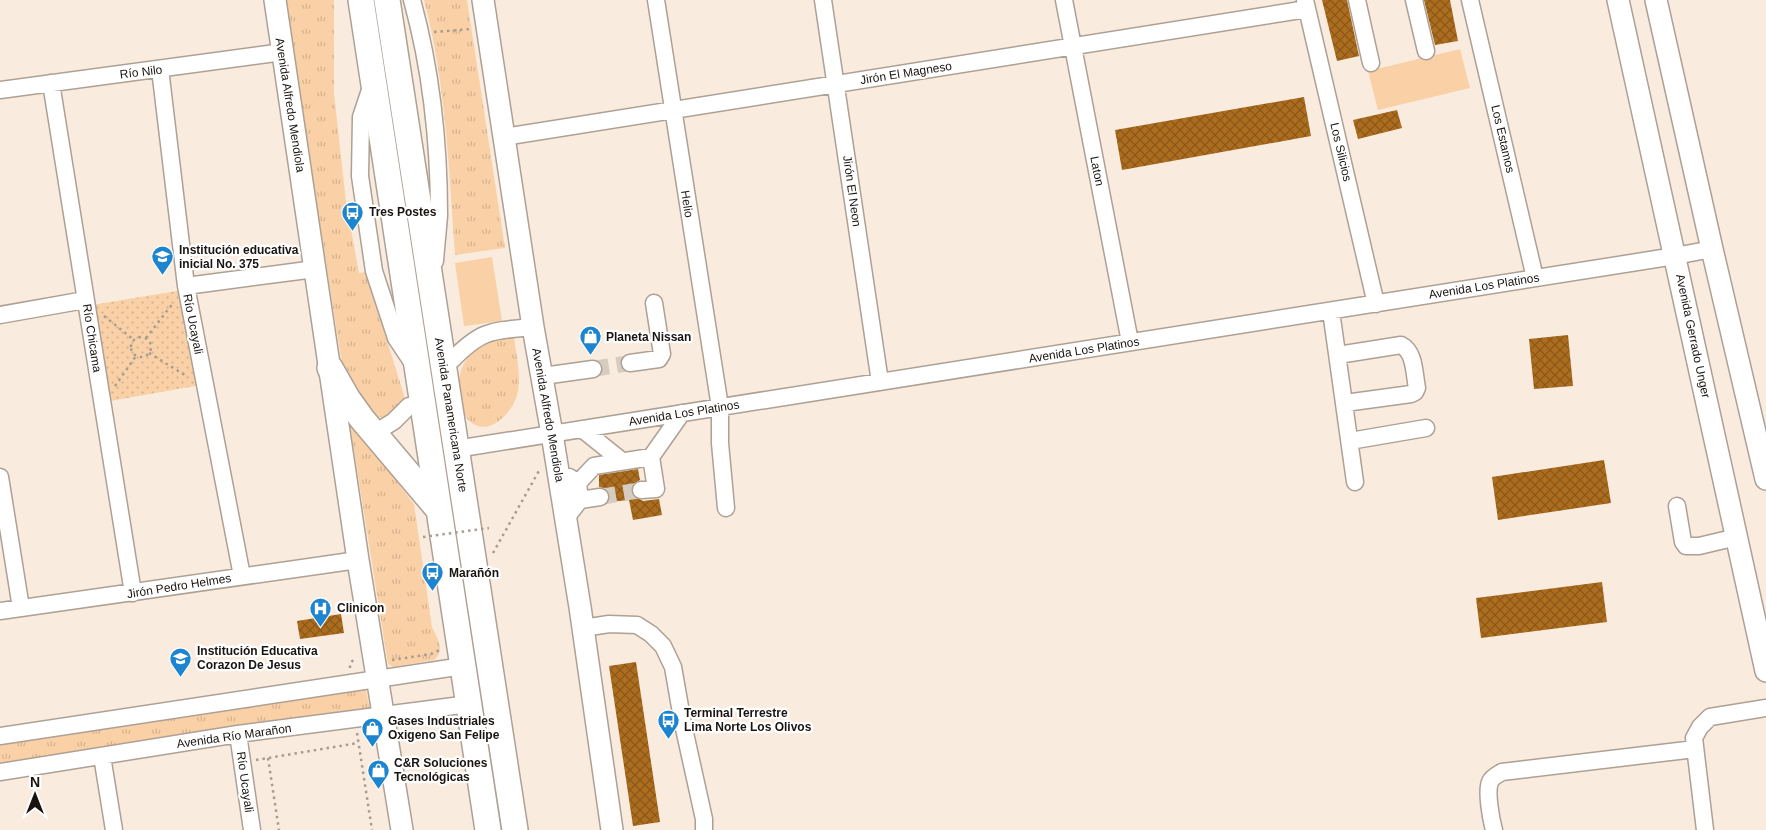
<svg xmlns="http://www.w3.org/2000/svg" width="1766" height="830" viewBox="0 0 1766 830" font-family="Arial,sans-serif">
<style>
.grass{fill:url(#grass-tufts)}
.park{fill:url(#park-dots)}
.garden{fill:#fad0a6}
.building{fill:url(#building-cross-hatch)}
.lines{fill:none;stroke-linecap:round;stroke-linejoin:round}
.minor-tunnel{stroke:#d7ccc0;stroke-width:16;stroke-dasharray:16 8;stroke-linecap:butt}
.minor-casing{stroke:#ada094;stroke-width:19}
.major-casing{stroke:#ada094;stroke-width:24}
.highway-casing{stroke:#ada094;stroke-width:28}
.path{stroke:#a69c92;stroke-width:2.5;stroke-dasharray:2.5 4;stroke-linecap:butt}
.minor{stroke:#fff;stroke-width:16}
.major{stroke:#fff;stroke-width:21}
.highway{stroke:#fff;stroke-width:25}
.path-bridge{stroke:#a69c92;stroke-width:2.5;stroke-dasharray:2.5 4;stroke-linecap:butt}
.labels{text-anchor:middle;stroke-width:4.5;stroke-linejoin:round;paint-order:stroke}
.street-label{font-size:12px;fill:#191410;stroke:#fff}
.poi-label{font-size:12px;font-weight:bold;fill:#191410;stroke:#fff;text-anchor:start}
</style>
<defs>
<pattern id="grass-tufts" width="24" height="20" patternUnits="userSpaceOnUse" patternTransform="scale(1.25)"><rect width="24" height="20" fill="#fad0a6"/><path d="M3 7l-1-3M5 7V3M7 7l1-3M15 17l-1-3M17 17v-4M19 17l1-3" fill="none" stroke="#d6b28e"/></pattern>
<pattern id="park-dots" width="8" height="8" patternUnits="userSpaceOnUse" patternTransform="scale(1.25)"><rect width="8" height="8" fill="#fad0a6"/><path d="M2 2h.1M6 6h.1" fill="none" stroke="#d6b28e" stroke-width="1.8" stroke-linecap="round"/></pattern>
<pattern id="building-cross-hatch" width="8" height="8" patternUnits="userSpaceOnUse" patternTransform="scale(1.25)"><rect width="8" height="8" fill="#ac6d1e"/><path d="M0 0l8 8M0 8l8-8" fill="none" stroke="#8b5819"/></pattern>
</defs>
<rect width="100%" height="100%" fill="#f9ecdf"/>
<path class="grass" d="M284,0H334V93L346,202L359,273L366,272L406,402C395,411 388,421 373,416L343,370Z
M424,0H467L505,248L455,255C449,170 446,83 424,0Z
M514,337C516,354 521,374 518,391C516,402 509,413 500,420C461,451 437,368 484,344C493,339 504,339 514,337Z
M349,419L414,504L432,627C437,638 446,651 434,660L393,667L388,664Z
M365,686L370,709L0,764V743Z"/>
<path class="park" d="M183,290L201,385L110,401L92,305Z"/>
<path class="garden" d="M1460,49L1470,88L1378,110L1368,71Z
M492,257L502,321L464,326L455,263Z"/>
<path class="building" d="M1322,0H1347L1359,56L1337,61Z
M1424,0H1450L1458,41L1435,45Z
M1304,97L1311,136L1122,170L1115,130Z
M1397,110L1402,128L1358,139L1353,120Z
M1568,335L1573,386L1534,389L1529,339Z
M1604,460L1611,503L1498,520L1492,477Z
M638,469L640,480L632,485L631,490L632,495L643,501L659,499L662,515L633,520L629,500L608,502L610,496L608,491L604,488L599,487V475Z
M1602,582L1607,622L1481,638L1476,598Z
M341,614L344,633L300,639L297,621Z
M636,662L660,822L633,826L609,666Z"/>
<g class="lines">
<path class="minor-tunnel" d="M593,369L630,363
M600,497L641,490"/>
<defs>
<path id="minor" d="M412,0C431,69 439,143 439,215C438,230 436,246 435,261
M656,0L720,407V443L726,508
M823,0L880,382
M1064,0L1130,342
M1305,0L1376,304
M1357,0L1371,63
M1414,0L1426,51
M1470,0L1535,278
M160,69L186,286L242,576
M51,83L133,593
M372,84L361,117L360,176L374,271L396,338L414,365
M0,90L283,52
M504,137L1307,9
M186,286L315,269
M1331,311L1355,482
M0,315L85,300
M1338,355L1401,345C1415,352 1414,373 1417,388L1415,392L1411,394L1345,403
M452,360C482,329 492,331 533,327
M630,363L659,359L662,354L654,303
M543,376L593,369
M582,429L622,461
M375,433L394,421L409,406
M1350,441L1426,428
M456,449L1675,256L1712,249
M0,477L21,608
M578,483L594,466L651,457
M641,490L656,489L651,457L682,413
M580,500L600,497
M1677,506L1683,542L1686,546H1699L1737,537
M566,518L580,500L578,483L569,477
M0,611L358,560
M583,628L609,624L637,625L651,634L663,646L673,667L683,724L704,819V830
M238,734L252,830
M0,736L463,666
M102,756L114,830
M0,772L238,734L469,704
M1494,830C1491,819 1486,792 1490,782C1492,777 1497,775 1502,772L1695,749
M1705,830L1694,738L1700,727L1710,717L1766,708"/>
<path id="major" d="M275,0L358,560L402,830
M483,0L533,327L552,434L580,607L612,830
M1618,0L1766,671
M1656,0L1712,249L1766,479"/>
<path id="highway" d="M361,0L488,830
M387,0L515,830
M330,368L347,398L362,419L439,510"/>
</defs>
<use href="#minor" class="minor-casing"/>
<use href="#major" class="major-casing"/>
<use href="#highway" class="highway-casing"/>
<path class="path" d="M434,32L471,29
M104,316L134,340
M131 347a10 10 0 1 1 20 0a10 10 0 1 1-20 0Z
M146,338L174,302
M149,353L188,377
M115,386L136,356
M493,553L540,469
M392,660L431,654L442,649
M350,668V664L354,659
M357,733L372,830
M268,758L279,830
M256,760L358,743"/>
<use href="#minor" class="minor"/>
<use href="#major" class="major"/>
<use href="#highway" class="highway"/>
<path class="path-bridge" d="M423,537L489,528"/>
</g>
<defs>
<symbol id="bus-pin" viewBox="-11 -11 22 30"><path d="M0 17L-7.5 6A9.5 9.5 0 1 1 7.5 6Z" fill="#1d84cf" stroke="#fff"/><path d="M-5-6H5V4H4V6H2V4H-2V6H-4V4H-5ZM-3.5-4V0h7V-4ZM-3.5 1.2v1.5H-2V1.2ZM2 1.2v1.5H3.5V1.2Z" fill="#fff"/></symbol>
<symbol id="school-pin" viewBox="-11 -11 22 30"><path d="M0 17L-7.5 6A9.5 9.5 0 1 1 7.5 6Z" fill="#1d84cf" stroke="#fff"/><path d="M0-5L7-2L0 1L-7-2ZM-4 1L0 2.5L4 1V4Q0 6-4 4Z" fill="#fff"/></symbol>
<symbol id="shop-pin" viewBox="-11 -11 22 30"><path d="M0 17L-7.5 6A9.5 9.5 0 1 1 7.5 6Z" fill="#1d84cf" stroke="#fff"/><path d="M-5-2.5h2.3a2.7 3.5 0 0 1 5.4 0H5L5.5 6h-11ZM-1.5-2.5h3a1.5 2.3 0 0 0-3 0Z" fill="#fff"/></symbol>
<symbol id="hospital-pin" viewBox="-11 -11 22 30"><path d="M0 17L-7.5 6A9.5 9.5 0 1 1 7.5 6Z" fill="#1d84cf" stroke="#fff"/><path d="M-5-5h3v3.5h4V-5h3V5h-3V1.5h-4V5h-3Z" fill="#fff"/></symbol>
</defs>
<g fill-rule="evenodd">
<use href="#bus-pin" x="340" y="200" width="25" height="34"/>
<use href="#school-pin" x="150" y="244" width="25" height="34"/>
<use href="#shop-pin" x="578" y="324" width="25" height="34"/>
<use href="#bus-pin" x="420" y="560" width="25" height="34"/>
<use href="#hospital-pin" x="308" y="596" width="25" height="34"/>
<use href="#school-pin" x="168" y="646" width="25" height="34"/>
<use href="#bus-pin" x="656" y="708" width="25" height="34"/>
<use href="#shop-pin" x="360" y="716" width="25" height="34"/>
<use href="#shop-pin" x="366" y="758" width="25" height="34"/>
</g>
<g class="labels">
<g class="street-label">
<text transform="translate(141 72) rotate(-7)" y="4">Río Nilo</text>
<text transform="translate(906 73) rotate(-9)" y="4">Jirón El Magneso</text>
<text transform="translate(290 105) rotate(81)" y="4">Avenida Alfredo Mendiola</text>
<text transform="translate(1503 139) rotate(77)" y="4">Los Estamos</text>
<text transform="translate(1341 152) rotate(77)" y="4">Los Silicios</text>
<text transform="translate(1097 171) rotate(79)" y="4">Laton</text>
<text transform="translate(852 191) rotate(82)" y="4">Jirón El Neon</text>
<text transform="translate(687 204) rotate(81)" y="4">Helio</text>
<text transform="translate(1484 286) rotate(-9)" y="4">Avenida Los Platinos</text>
<text transform="translate(193 324) rotate(79)" y="4">Río Ucayali</text>
<text transform="translate(1693 336) rotate(78)" y="4">Avenida Gerrado Unger</text>
<text transform="translate(92 338) rotate(81)" y="4">Río Chicama</text>
<text transform="translate(1084 350) rotate(-9)" y="4">Avenida Los Platinos</text>
<text transform="translate(684 413) rotate(-9)" y="4">Avenida Los Platinos</text>
<text transform="translate(451 415) rotate(81)" y="4">Avenida Panamericana Norte</text>
<text transform="translate(548 415) rotate(80)" y="4">Avenida Alfredo Mendiola</text>
<text transform="translate(179 586) rotate(-9)" y="4">Jirón Pedro Helmes</text>
<text transform="translate(234 736) rotate(-8)" y="4">Avenida Río Marañon</text>
<text transform="translate(245 782) rotate(82)" y="4">Río Ucayali</text>
</g>
<g class="poi-label">
<text x="369" y="216">Tres Postes</text>
<text x="179" y="254">Institución educativa<tspan x="179" dy="14">inicial No. 375</tspan></text>
<text x="606" y="341">Planeta Nissan</text>
<text x="449" y="577">Marañón</text>
<text x="337" y="612">Clinicon</text>
<text x="197" y="655">Institución Educativa<tspan x="197" dy="14">Corazon De Jesus</tspan></text>
<text x="684" y="717">Terminal Terrestre<tspan x="684" dy="14">Lima Norte Los Olivos</tspan></text>
<text x="388" y="725">Gases Industriales<tspan x="388" dy="14">Oxigeno San Felipe</tspan></text>
<text x="394" y="767">C&amp;R Soluciones<tspan x="394" dy="14">Tecnológicas</tspan></text>
</g>
</g>
<g transform="translate(35 795)" stroke="#ffffff" stroke-width="4" paint-order="stroke">
<path d="M0-4L9 19L0 12L-9 19Z" fill="#191410"/>
<text y="-8" font-size="14" font-weight="bold" text-anchor="middle" fill="#191410">N</text>
</g>
</svg>
